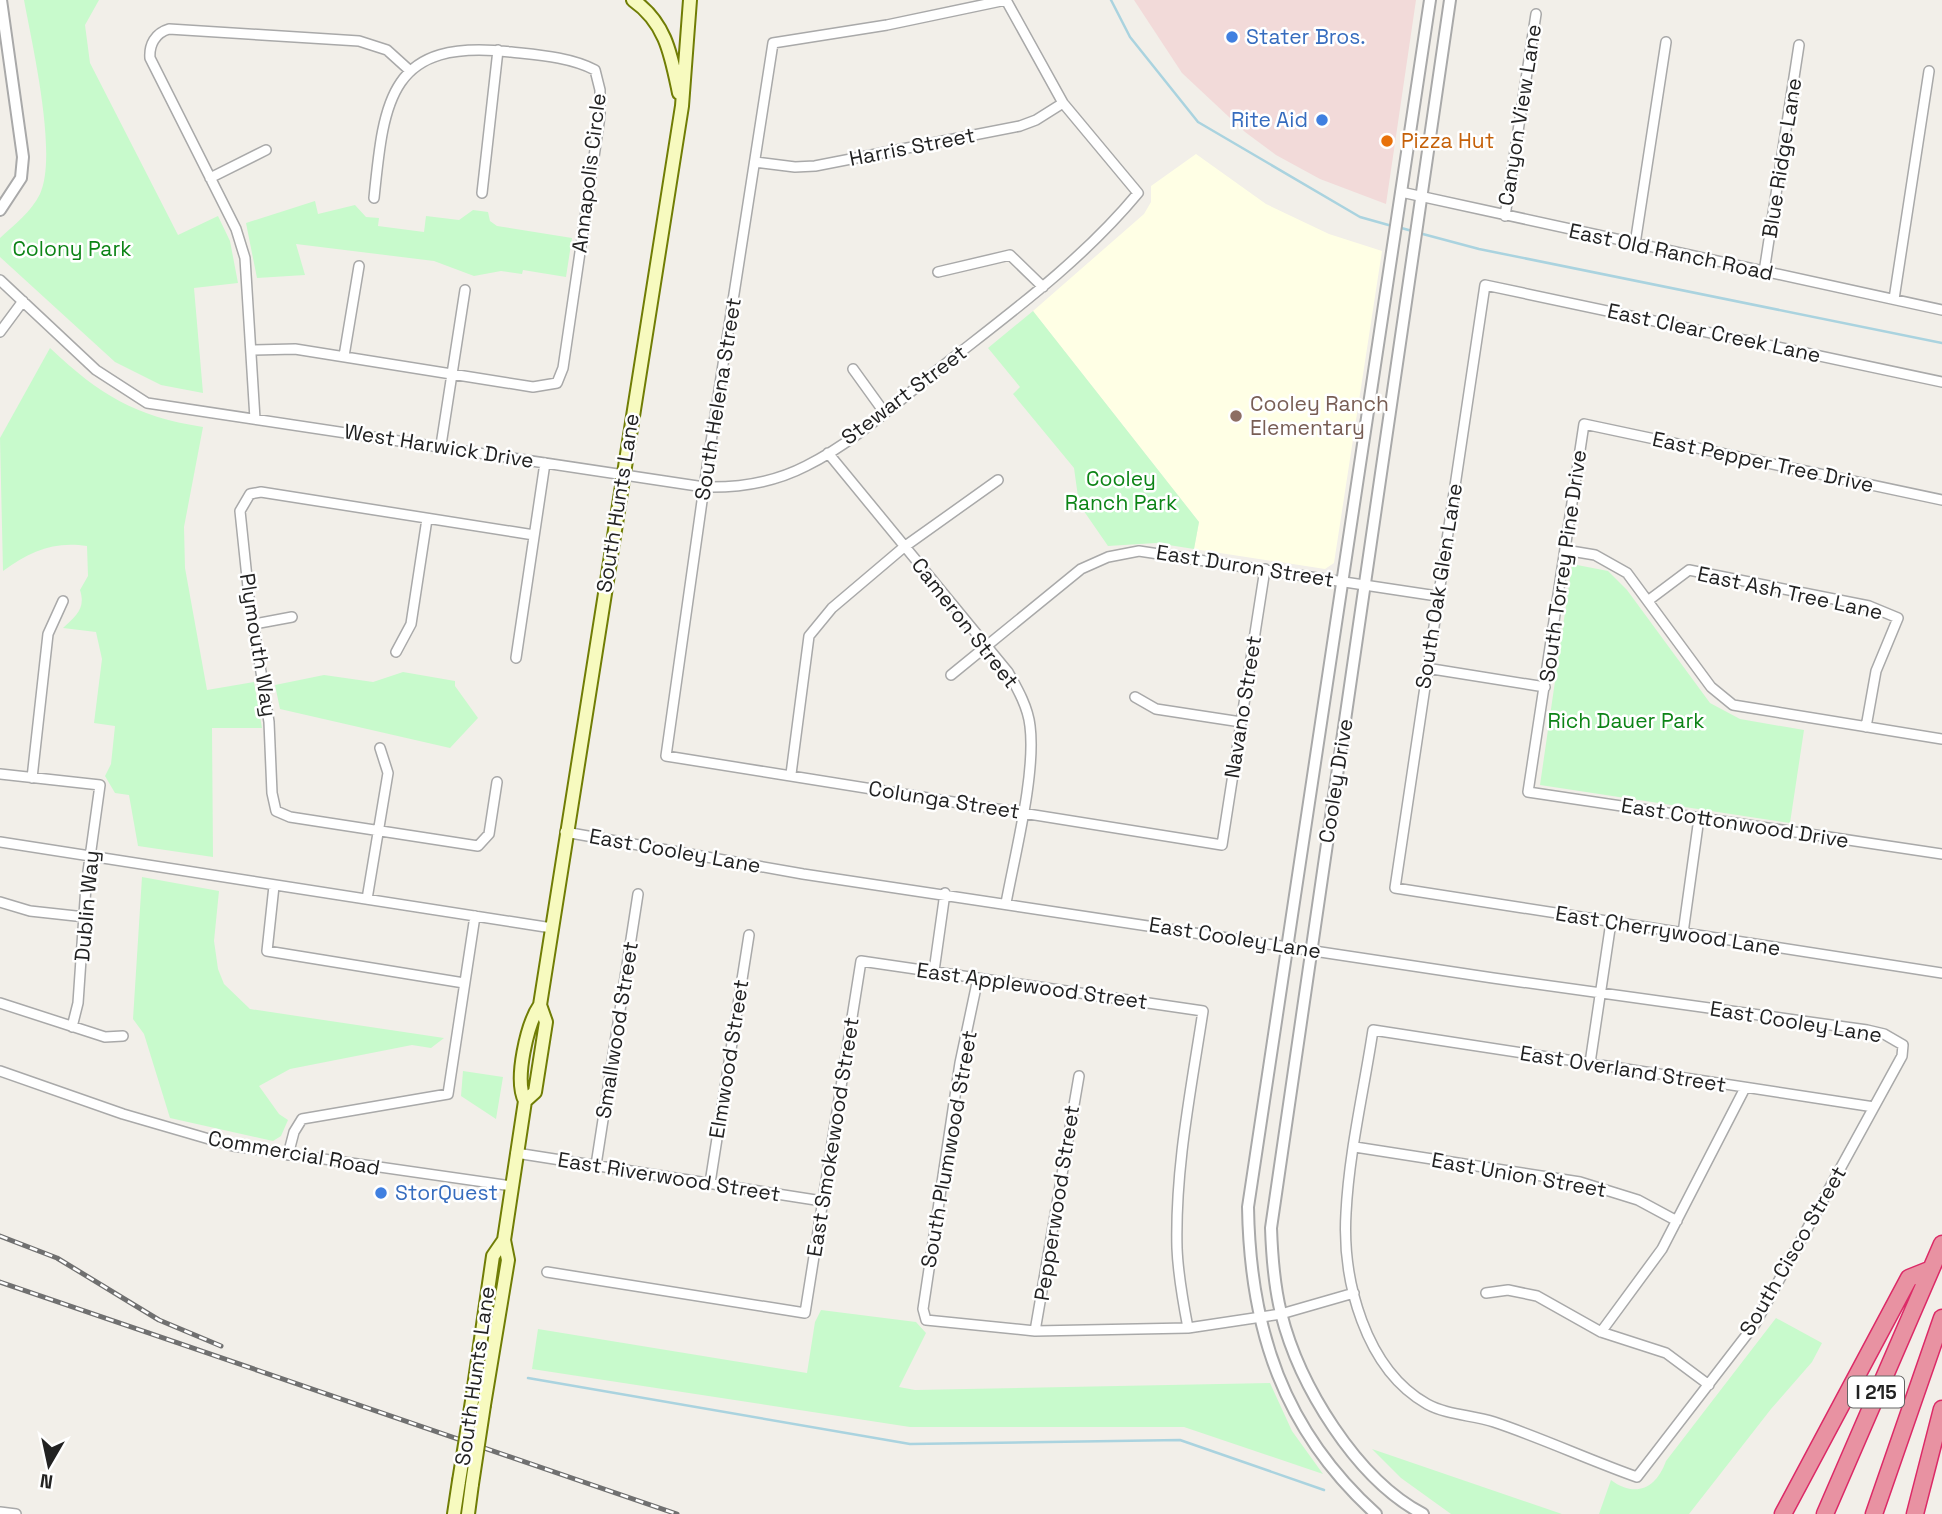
<svg xmlns="http://www.w3.org/2000/svg" width="1942" height="1514" viewBox="0 0 1942 1514" font-family="'Space Grotesk',sans-serif">
<style>
.commercial{fill:#f2dad9}
.education{fill:#ffffe5}
.park{fill:#c8facc}
.lines{fill:none;stroke-linecap:round;stroke-linejoin:round}
.stream{stroke:#aad3df;stroke-width:2.5}
.minor-casing{stroke:#a9a9a9;stroke-width:12}
.tertiary-casing{stroke:#a9a9a9;stroke-width:14}
.secondary-casing{stroke:#707d05;stroke-width:16}
.motorway-casing{stroke:#dc2a67;stroke-width:19}
.minor{stroke:#fff;stroke-width:9}
.tertiary{stroke:#fff;stroke-width:10}
.secondary{stroke:#f7fabf;stroke-width:12}
.motorway{stroke:#e892a2;stroke-width:16}
.rail-casing{stroke:#707070;stroke-width:5}
.rail{stroke:#fff;stroke-width:2.5;stroke-dasharray:8;stroke-linecap:butt}
.secondary-bridge-casing{stroke:#707d05;stroke-width:16;stroke-linecap:butt}
.secondary-bridge{stroke:#f7fabf;stroke-width:12}
.shop-dot{fill:#3f7fe0;stroke:#fff;stroke-width:2.5}
.food-dot{fill:#e8710a;stroke:#fff;stroke-width:2.5}
.education-dot{fill:#8d6e63;stroke:#fff;stroke-width:2.5}
.labels{text-anchor:middle;stroke-width:5;stroke-linejoin:round;paint-order:stroke}
.shield{fill:#fff;stroke:#646464;stroke-width:2}
.shield-label{font-size:19px;font-weight:bold;fill:#222}
.shop-label{font-size:21px;fill:#366cbe;stroke:#fff;text-anchor:start}
.street-label{font-size:21px;fill:#222;stroke:#fff}
.food-label{font-size:21px;fill:#c56008;stroke:#fff;text-anchor:start}
.park-label{font-size:21px;fill:#0c8416;stroke:#fff}
.education-label{font-size:21px;fill:#785e54;stroke:#fff;text-anchor:start}
</style>
<rect width="100%" height="100%" fill="#f2efe9"/>
<path class="commercial" d="M1134,0H1416L1386,204L1320,179L1276,155L1245,132L1182,73Z"/>
<path class="education" d="M1196,154L1266,204L1329,234L1382,251L1334,563L1325,569L1194,549L1199,522L1033,311L1144,214L1151,202V186Z"/>
<path class="park" d="M24,0H99L85,25L90,63L178,235L218,216L230,241L238,283L194,288L203,393L161,385L115,362L0,257V238C15,224 31,212 40,194C58,155 32,44 24,0Z
M315,201L318,214L355,205L366,217L379,218L378,226L424,232L426,216L459,220L473,210L488,212L490,221L497,226L572,238L566,277L523,270L522,274L501,271L474,276L434,261L296,244L305,275L257,278L246,223Z
M1033,311L1199,522L1194,549L1156,543L1108,546L1079,504L1074,468L1013,394L1020,387L988,348Z
M50,348C100,395 134,416 203,427L184,527L185,568L207,690L254,682L262,728H212L213,857L138,846L129,795L115,793L105,776L111,764L115,726L94,723L102,659L96,632L63,628C76,616 86,608 80,590L88,576L87,546C54,541 30,551 3,571L0,438Z
M1572,564L1608,571L1627,590L1710,703L1740,719L1804,730L1790,823L1540,785Z
M403,672L455,681V686L478,718L450,748L280,709L275,685L324,675L373,682Z
M142,877L219,891L214,941L218,969L224,984L250,1009L444,1038L431,1048L412,1045L290,1069L259,1086L279,1114L288,1120L281,1136L273,1141L170,1118L144,1034L133,1019Z
M463,1071L503,1077L496,1119L461,1096Z
M821,1310L916,1322L926,1333L899,1387L915,1390L1270,1383L1292,1431L1323,1474L1184,1427H910L532,1369L538,1329L807,1373L815,1322Z
M1776,1318L1822,1343L1812,1362L1771,1409L1689,1514H1599L1611,1480C1635,1498 1656,1489 1666,1461Z
M1372,1449L1562,1514H1451L1401,1478Z"/>
<g class="lines">
<path class="stream" d="M1111,0L1130,37L1198,122L1360,217L1392,226
M1398,227L1412,231
M1419,233L1479,249L1942,343
M528,1378L910,1444L1180,1440L1324,1490"/>
<defs>
<path id="minor" d="M755,162L795,167L815,166L1020,126L1036,120L1063,103
M210,178L266,150
M1401,192L1942,310
M482,193L498,50
M1505,216L1536,14
M1635,244L1666,42
M938,272L1010,255L1043,287
M1764,272L1799,45
M0,280L96,370L147,403L704,487C740,488 773,483 806,466C853,443 895,404 935,372C1006,316 1080,263 1138,193L1063,103L1006,0L887,25L773,43L704,487L666,756L1222,845L1265,569
M1894,299L1929,71
M0,332L23,301
M253,350L295,349L533,387L557,383L563,368L600,116V90L595,70C570,57 538,55 511,52C390,38 384,98 374,198
M344,356L359,266
M853,369L884,412
M1942,382L1485,285L1395,888L1942,973
M255,419L245,258L236,229L150,58C149,45 155,33 169,29L359,41L387,50L408,69
M441,445L465,290
M828,453L1008,672C1017,688 1028,707 1030,726C1036,773 1015,854 1006,903
M1942,500L1584,424L1528,792L1942,854
M1565,550L1595,555L1627,573L1711,687L1733,705L1942,739
M1649,600L1689,570L1869,606L1898,618L1876,671L1866,727
M254,624L292,617
M396,652L411,624L427,519
M516,658L545,463
M1426,668L1545,687
M951,675L1081,569L1108,557L1139,551L1437,596
M1135,697L1156,709L1241,722
M0,774L100,785L86,886L78,1003L72,1027
M791,774L809,636L832,608L904,547L998,480
M32,778L48,634L63,601
M497,782L489,834L478,846L290,817L276,811L272,793L269,722L249,597L240,511L250,494L261,492L534,535
M565,832L803,874L1493,978L1867,1030L1884,1034L1903,1045L1902,1056L1755,1324L1637,1477C1589,1460 1542,1438 1494,1422C1472,1415 1447,1415 1427,1404C1365,1369 1342,1280 1346,1213C1349,1152 1364,1090 1373,1030L1874,1107
M0,842L552,928
M274,886L267,951L464,983
M367,899L388,773L380,748
M0,902L30,911L85,917
M1683,933L1699,818
M934,971L945,893
M978,978L960,1063L923,1309L926,1320L1035,1331L1188,1328L1281,1314L1354,1293
M0,1003L105,1037L123,1036
M1590,1063L1611,922
M0,1071L123,1114L233,1146L512,1186
M1355,1147L1580,1182L1638,1200L1677,1221
M516,1153L822,1201
M288,1155L294,1132L302,1119L448,1094L475,916
M596,1165L638,894
M710,1183L749,935
M547,1272L805,1313L861,961L1203,1011C1191,1090 1175,1168 1177,1248C1178,1275 1183,1302 1188,1328
M1486,1293L1508,1290L1537,1296L1601,1332L1666,1353L1709,1385
M1035,1331L1079,1076
M1601,1332L1662,1249L1745,1088
M0,1512L16,1514"/>
<path id="tertiary" d="M0,210L21,178L23,157L1,0
M1376,1514C1283,1430 1250,1329 1248,1207L1430,0
M1423,1514C1356,1479 1299,1385 1281,1313C1274,1285 1272,1257 1271,1228L1450,0"/>
<path id="secondary" d="M633,0C666,23 671,55 679,93
M525,1101L535,1092L546,1022L540,1005
M472,1401L493,1256L504,1240
M484,1405L508,1260L504,1240L525,1101C514,1080 527,1024 540,1005L682,106L690,0
M454,1514L459,1481
M468,1514L472,1484"/>
<path id="motorway" d="M1783,1514L1909,1278L1929,1270
M1825,1514L1942,1244
M1874,1514L1942,1318
M1915,1514L1942,1409"/>
</defs>
<use href="#minor" class="minor-casing"/>
<use href="#tertiary" class="tertiary-casing"/>
<use href="#secondary" class="secondary-casing"/>
<use href="#motorway" class="motorway-casing"/>
<use href="#minor" class="minor"/>
<use href="#tertiary" class="tertiary"/>
<use href="#secondary" class="secondary"/>
<use href="#motorway" class="motorway"/>
<defs>
<path id="rail" d="M0,1236L57,1258L159,1320L221,1346
M0,1282L677,1514"/>
</defs>
<use href="#rail" class="rail-casing"/>
<use href="#rail" class="rail"/>
<defs>
<path id="secondary-bridge" d="M459,1481L472,1401
M472,1484L484,1405"/>
</defs>
<use href="#secondary-bridge" class="secondary-bridge-casing"/>
<use href="#secondary-bridge" class="secondary-bridge"/>
</g>
<g class="shop-dot">
<circle cx="1232" cy="37" r="7"/>
<circle cx="1322" cy="120" r="7"/>
<circle cx="381" cy="1193" r="7"/>
</g>
<circle class="food-dot" cx="1387" cy="141" r="7"/>
<circle class="education-dot" cx="1236" cy="416" r="7"/>
<g class="labels">
<rect class="shield" x="1848" y="1376.5" width="56" height="31" rx="5"/>
<g class="shield-label">
<text x="1876" y="1399">I 215</text>
</g>
<g class="shop-label">
<text x="1246" y="44">Stater Bros.</text>
<text x="1308" y="127" text-anchor="end">Rite Aid</text>
<text x="395" y="1200">StorQuest</text>
</g>
<g class="street-label">
<text transform="translate(1520 115) rotate(-81)" y="7">Canyon View Lane</text>
<text transform="translate(912 147) rotate(-11)" y="7">Harris Street</text>
<text transform="translate(1782 158) rotate(-81)" y="7">Blue Ridge Lane</text>
<text transform="translate(589 173) rotate(-83)" y="7">Annapolis Circle</text>
<text transform="translate(1671 252) rotate(12)" y="7">East Old Ranch Road</text>
<text transform="translate(1714 333) rotate(12)" y="7">East Clear Creek Lane</text>
<text transform="translate(904 395) rotate(-37)" y="7">Stewart Street</text>
<text transform="translate(718 399) rotate(-81)" y="7">South Helena Street</text>
<text transform="translate(439 446) rotate(9)" y="7">West Harwick Drive</text>
<text transform="translate(1763 462) rotate(12)" y="7">East Pepper Tree Drive</text>
<text transform="translate(618 503) rotate(-81)" y="7">South Hunts Lane</text>
<text transform="translate(1245 566) rotate(9)" y="7">East Duron Street</text>
<text transform="translate(1563 566) rotate(-82)" y="7">South Torrey Pine Drive</text>
<text transform="translate(1439 586) rotate(-81)" y="7">South Oak Glen Lane</text>
<text transform="translate(1790 593) rotate(12)" y="7">East Ash Tree Lane</text>
<text transform="translate(965 623) rotate(52)" y="7">Cameron Street</text>
<text transform="translate(258 645) rotate(81)" y="7">Plymouth Way</text>
<text transform="translate(1243 707) rotate(-81)" y="7">Navano Street</text>
<text transform="translate(1336 781) rotate(-81)" y="7">Cooley Drive</text>
<text transform="translate(944 800) rotate(9)" y="7">Colunga Street</text>
<text transform="translate(1735 823) rotate(9)" y="7">East Cottonwood Drive</text>
<text transform="translate(675 851) rotate(10)" y="7">East Cooley Lane</text>
<text transform="translate(87 906) rotate(-85)" y="7">Dublin Way</text>
<text transform="translate(1668 931) rotate(9)" y="7">East Cherrywood Lane</text>
<text transform="translate(1235 938) rotate(9)" y="7">East Cooley Lane</text>
<text transform="translate(1032 986) rotate(8)" y="7">East Applewood Street</text>
<text transform="translate(1796 1022) rotate(9)" y="7">East Cooley Lane</text>
<text transform="translate(617 1030) rotate(-81)" y="7">Smallwood Street</text>
<text transform="translate(729 1059) rotate(-81)" y="7">Elmwood Street</text>
<text transform="translate(1623 1069) rotate(9)" y="7">East Overland Street</text>
<text transform="translate(833 1137) rotate(-81)" y="7">East Smokewood Street</text>
<text transform="translate(949 1149) rotate(-80)" y="7">South Plumwood Street</text>
<text transform="translate(294 1153) rotate(10)" y="7">Commercial Road</text>
<text transform="translate(1519 1175) rotate(10)" y="7">East Union Street</text>
<text transform="translate(669 1177) rotate(9)" y="7">East Riverwood Street</text>
<text transform="translate(1057 1203) rotate(-81)" y="7">Pepperwood Street</text>
<text transform="translate(1793 1251) rotate(-60)" y="7">South Cisco Street</text>
<text transform="translate(475 1376) rotate(-82)" y="7">South Hunts Lane</text>
</g>
<g class="food-label">
<text x="1401" y="148">Pizza Hut</text>
</g>
<g class="park-label">
<text x="72" y="256">Colony Park</text>
<text x="1121" y="486">Cooley<tspan x="1121" dy="24">Ranch Park</tspan></text>
<text x="1626" y="728">Rich Dauer Park</text>
</g>
<g class="education-label">
<text x="1250" y="411">Cooley Ranch<tspan x="1250" dy="24">Elementary</tspan></text>
</g>
</g>
<g transform="translate(49 1465) rotate(189)" stroke="#ffffff" stroke-width="5" paint-order="stroke">
<path d="M0-5L12 26L0 18L-12 26Z" fill="#222222"/>
<text y="-10" font-size="19" font-weight="bold" text-anchor="middle" fill="#222222">N</text>
</g>
</svg>
